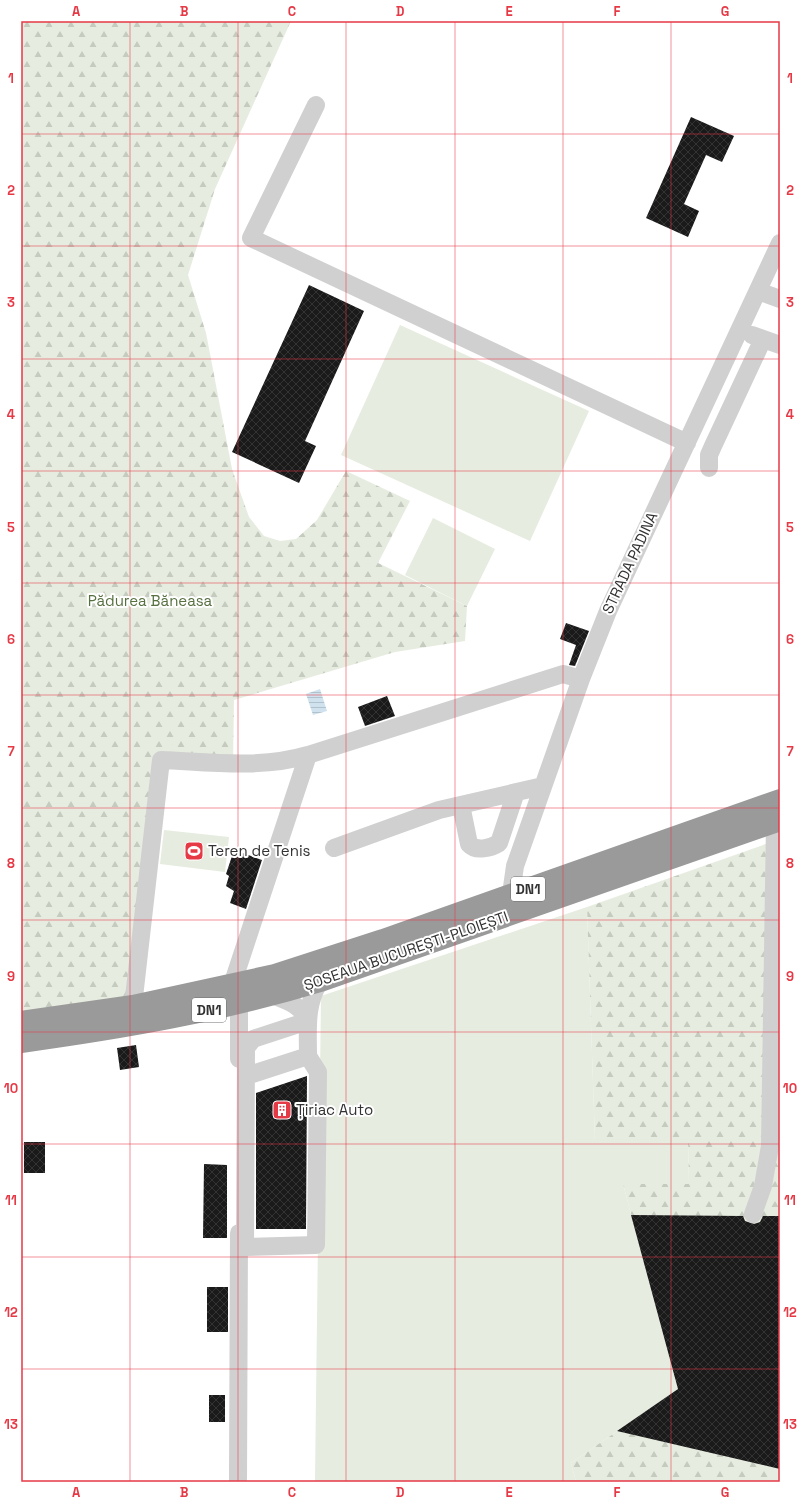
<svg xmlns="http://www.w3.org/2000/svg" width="801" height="1503" viewBox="0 0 801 1503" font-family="'Space Grotesk',sans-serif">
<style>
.grass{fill:#e6ecdf}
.forest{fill:url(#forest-firs)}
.water{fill:url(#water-rules)}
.building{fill:url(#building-cross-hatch)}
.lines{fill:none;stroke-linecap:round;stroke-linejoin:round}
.minor{stroke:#d0d0d0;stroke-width:18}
.highway{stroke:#9a9a9a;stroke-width:22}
.grid{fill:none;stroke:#e63946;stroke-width:1;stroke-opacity:0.55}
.labels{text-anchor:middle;stroke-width:4;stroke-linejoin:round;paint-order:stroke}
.shield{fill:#fff;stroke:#707070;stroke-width:1}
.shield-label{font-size:14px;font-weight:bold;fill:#333}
.street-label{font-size:15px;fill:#333;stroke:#fff}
.park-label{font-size:15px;fill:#56703f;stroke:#fff}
.poi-label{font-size:15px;fill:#333;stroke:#fff;text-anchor:start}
.neatline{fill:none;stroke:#e63946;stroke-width:1.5}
.grid-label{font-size:13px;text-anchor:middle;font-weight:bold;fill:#e63946}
</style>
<defs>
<pattern id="forest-firs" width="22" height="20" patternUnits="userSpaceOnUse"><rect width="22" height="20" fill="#e6ecdf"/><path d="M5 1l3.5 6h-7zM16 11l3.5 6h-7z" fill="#c6cbc0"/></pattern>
<pattern id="water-rules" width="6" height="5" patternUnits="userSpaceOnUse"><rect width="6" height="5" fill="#cfe2ee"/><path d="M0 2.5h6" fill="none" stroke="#b2c2cd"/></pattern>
<pattern id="building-cross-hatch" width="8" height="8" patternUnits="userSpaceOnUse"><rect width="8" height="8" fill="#1a1a1a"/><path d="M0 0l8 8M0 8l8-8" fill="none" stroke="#333"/></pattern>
</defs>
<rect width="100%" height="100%" fill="#fff"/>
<path class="grass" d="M400,325L589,411L530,541L341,455Z
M433,518L495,549L467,606L405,575Z
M164,830L229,837L225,872L160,864Z
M587,907L595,1141H688L689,1184H623L678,1389L571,1463L576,1482H315L321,996Z"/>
<path class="forest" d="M21,21H291L215,189L188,275L206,333L232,469L249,517L264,536L280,541L296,539L317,520L346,471L410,501L378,563L467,606L465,641L395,652L234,700L233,763L161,760L133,1006L21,1022Z
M780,839V1482H576L571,1463L678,1389L623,1184H689L688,1141H595L587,907Z"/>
<path class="water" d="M320,689L327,711L313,715L306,694Z"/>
<path class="building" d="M691,117L734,136L722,162L706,155L684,204L699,211L688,237L646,218Z
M309,285L364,311L305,441L316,446L299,483L232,452Z
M566,623L589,631L575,666L569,665L576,645L560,639Z
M387,696L395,716L365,726L358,707Z
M234,850L262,860L246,909L230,903L234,891L226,886L229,876L226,874Z
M136,1045L139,1067L120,1070L117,1048Z
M307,1076L306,1229H256V1093Z
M24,1142H45V1173H24Z
M204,1164L227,1165V1238H203Z
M631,1215L743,1216L745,1221L754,1224L760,1222L763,1216H780V1469L617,1431L678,1389Z
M207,1287H228V1332H207Z
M209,1395H225V1422H209Z"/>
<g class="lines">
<path class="minor" d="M316,105L251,238L687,443
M758,291L780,299
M752,335L780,345
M709,468V455L713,446L763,339
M461,805L469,844C476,852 491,848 499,843L516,792
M334,848L439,810L543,786
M511,894L515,866L581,679L608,611L780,243
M232,985L308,755L563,674L581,679
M272,995C288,1001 301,1005 308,1021
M133,1006L161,760C210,762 261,769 308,755
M308,1021L253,1039L246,1048L245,1247L316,1245L318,1072L308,1056
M239,1059V1004
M246,1076L308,1056C308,1030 305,1004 320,981
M753,1214L763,1186L770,1146L775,822
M238,1482L239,1233"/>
<path class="highway" d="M21,1022L133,1006L275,975L383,940L780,800
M21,1042C122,1028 222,1011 320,981L780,820"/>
</g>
<path class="grid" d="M130,21V1482M238,21V1482M346,21V1482M455,21V1482M563,21V1482M671,21V1482M21,134H780M21,246H780M21,359H780M21,471H780M21,583H780M21,695H780M21,808H780M21,920H780M21,1032H780M21,1144H780M21,1257H780M21,1369H780"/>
<defs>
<symbol id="stadium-square" viewBox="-11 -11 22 22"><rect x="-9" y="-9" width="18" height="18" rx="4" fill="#e63946" stroke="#fff"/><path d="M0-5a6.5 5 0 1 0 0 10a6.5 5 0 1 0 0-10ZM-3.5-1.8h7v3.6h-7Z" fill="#fff"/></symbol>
<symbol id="building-square" viewBox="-11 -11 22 22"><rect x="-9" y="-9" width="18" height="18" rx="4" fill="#e63946" stroke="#fff"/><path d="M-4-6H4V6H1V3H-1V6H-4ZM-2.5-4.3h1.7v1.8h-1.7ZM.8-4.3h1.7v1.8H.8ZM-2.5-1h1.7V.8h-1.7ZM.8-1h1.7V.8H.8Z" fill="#fff"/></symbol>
</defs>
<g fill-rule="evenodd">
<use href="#stadium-square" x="183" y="840" width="22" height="22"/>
<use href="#building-square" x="271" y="1099" width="22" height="22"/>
</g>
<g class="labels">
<g class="shield">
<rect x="511" y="877" width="34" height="24" rx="3"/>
<rect x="192" y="998" width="34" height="24" rx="3"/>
</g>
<g class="shield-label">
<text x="528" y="894">DN1</text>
<text x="209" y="1015">DN1</text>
</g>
<g class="street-label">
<text transform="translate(630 563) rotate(-65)" y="5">STRADA PADINA</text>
<text transform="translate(406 951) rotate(-19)" y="5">ȘOSEAUA BUCUREȘTI-PLOIEȘTI</text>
</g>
<g class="park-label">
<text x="150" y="606">Pădurea Băneasa</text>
</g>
<g class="poi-label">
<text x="208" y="856">Teren de Tenis</text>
<text x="296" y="1115">Țiriac Auto</text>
</g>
</g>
<rect width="801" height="1503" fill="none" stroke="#ffffff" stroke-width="44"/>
<rect x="22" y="22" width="757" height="1459" class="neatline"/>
<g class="grid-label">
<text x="76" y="16">A</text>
<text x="184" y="16">B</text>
<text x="292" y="16">C</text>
<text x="400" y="16">D</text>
<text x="509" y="16">E</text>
<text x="617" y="16">F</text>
<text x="725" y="16">G</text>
<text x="11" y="83">1</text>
<text x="790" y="83">1</text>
<text x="11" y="195">2</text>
<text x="790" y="195">2</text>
<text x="11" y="307">3</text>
<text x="790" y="307">3</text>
<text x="11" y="419">4</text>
<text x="790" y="419">4</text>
<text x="11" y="532">5</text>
<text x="790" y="532">5</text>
<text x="11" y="644">6</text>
<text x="790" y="644">6</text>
<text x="11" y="756">7</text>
<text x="790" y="756">7</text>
<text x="11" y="868">8</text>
<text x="790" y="868">8</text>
<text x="11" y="981">9</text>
<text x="790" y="981">9</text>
<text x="11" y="1093">10</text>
<text x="790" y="1093">10</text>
<text x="11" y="1205">11</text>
<text x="790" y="1205">11</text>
<text x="11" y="1317">12</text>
<text x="790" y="1317">12</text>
<text x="11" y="1429">13</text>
<text x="790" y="1429">13</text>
<text x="76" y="1497">A</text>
<text x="184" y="1497">B</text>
<text x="292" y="1497">C</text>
<text x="400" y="1497">D</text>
<text x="509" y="1497">E</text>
<text x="617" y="1497">F</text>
<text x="725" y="1497">G</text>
</g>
</svg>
